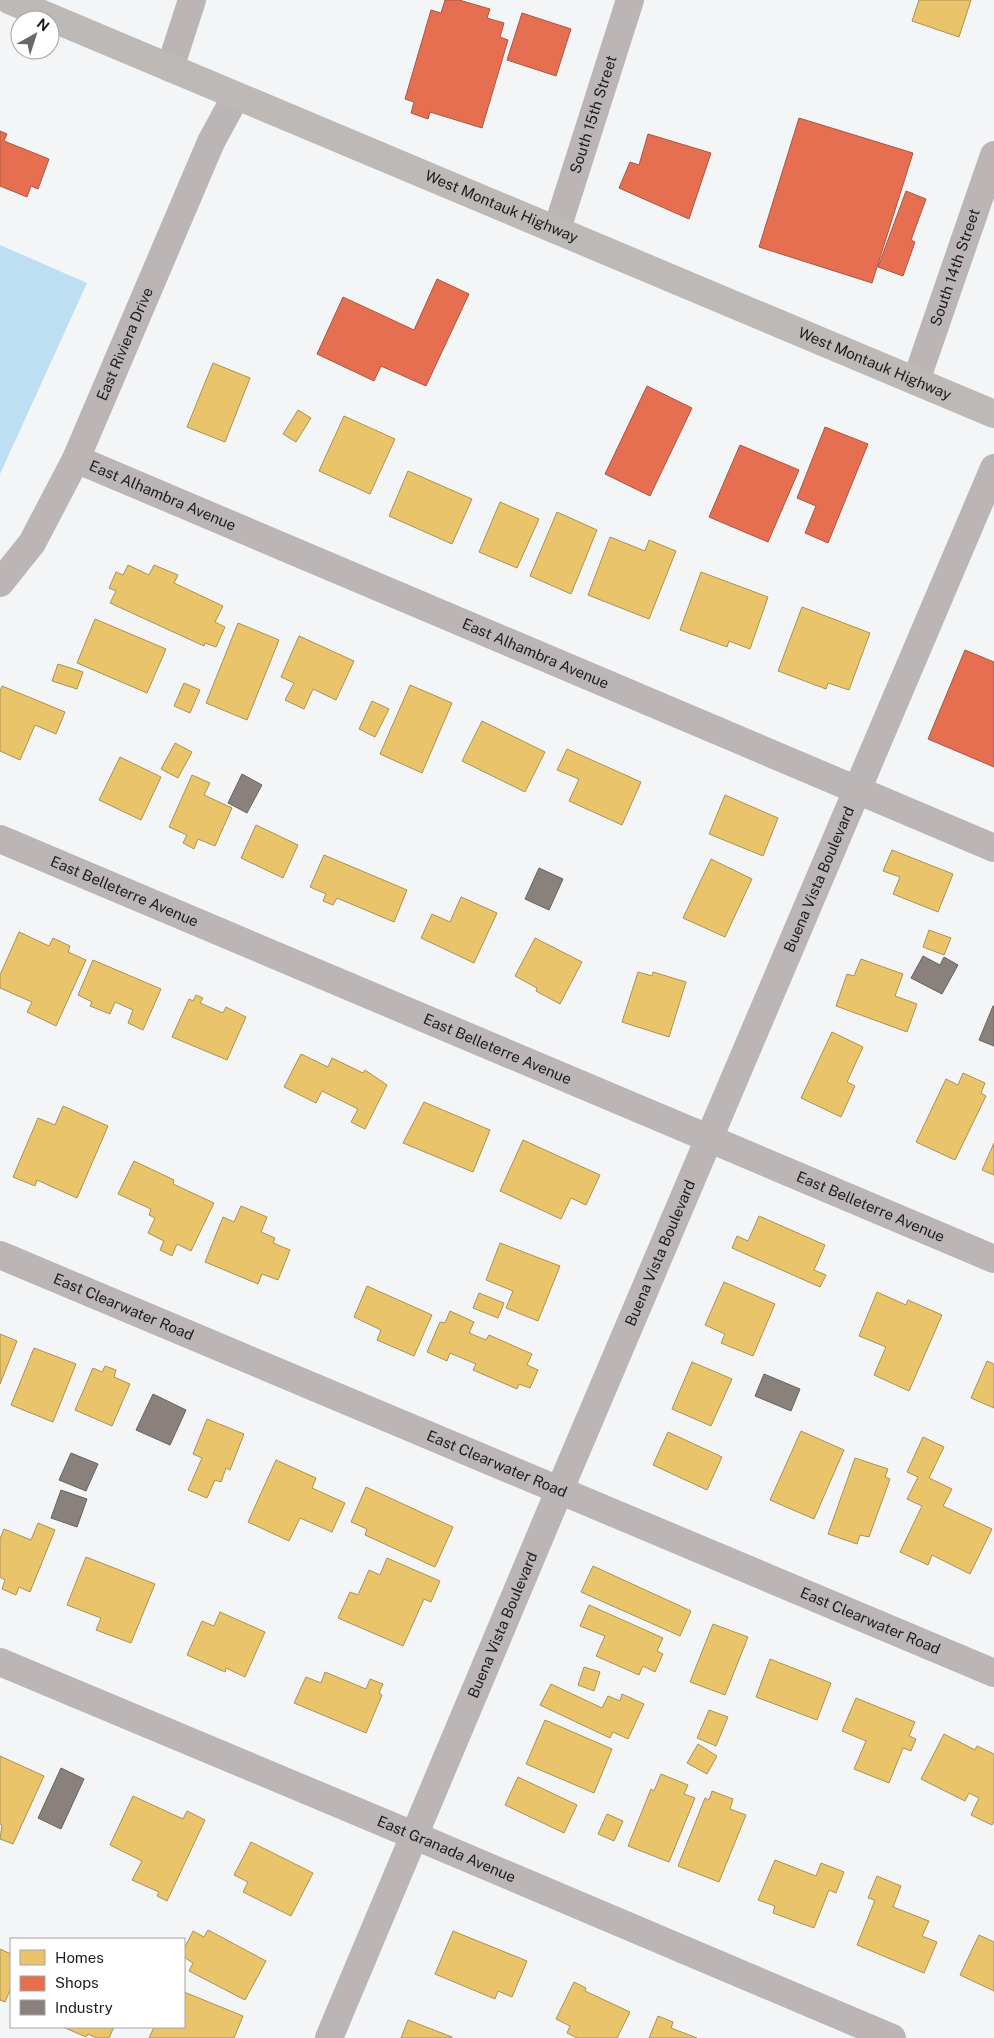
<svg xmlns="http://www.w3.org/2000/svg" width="994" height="2038" viewBox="0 0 994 2038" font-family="'Public Sans',sans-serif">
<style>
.water{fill:#bedef1}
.homes{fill:#e9c46a;stroke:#ab9253}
.shops{fill:#e76f51;stroke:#aa5641}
.industry{fill:#8a817c;stroke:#696360}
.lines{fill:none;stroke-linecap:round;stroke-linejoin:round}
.minor{stroke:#bbb5b5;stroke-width:28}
.major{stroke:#bcb9b7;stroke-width:28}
.labels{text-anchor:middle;stroke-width:5;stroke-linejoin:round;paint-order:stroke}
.street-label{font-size:15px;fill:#1b1c1d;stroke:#fff}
</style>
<rect width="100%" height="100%" fill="#f3f5f6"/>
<path class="water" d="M0,245L87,283L0,474Z"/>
<path class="homes" d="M919,0H971L959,37L912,21Z
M213,363L250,378L225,442L187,427Z
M298,410L311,418L296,442L283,434Z
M344,416L395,439L370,494L319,471Z
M408,471L472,499L452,544L389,516Z
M500,502L539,519L517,568L479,552Z
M557,512L597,530L571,594L530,576Z
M610,537L645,551L649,540L676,551L649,619L588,595Z
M128,565L149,575L154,565L178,575L174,583L223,606L215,622L225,627L216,647L205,643L204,646L110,603L116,591L109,588L116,572L123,575Z
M701,572L768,597L750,649L729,641L727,647L680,630Z
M802,607L870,633L849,690L828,683L826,689L778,671Z
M95,619L166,649L147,693L77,663Z
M238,623L279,640L247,720L206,703Z
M299,636L354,661L336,700L313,689L304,709L285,700L294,683L281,677Z
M58,664L83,672L77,689L52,681Z
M184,683L200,690L190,713L174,706Z
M410,685L452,703L422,773L380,754Z
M2,686L65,712L56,734L35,725L20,760L0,751V691Z
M372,701L389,709L375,737L359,729Z
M482,721L545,752L525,792L462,761Z
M175,743L192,752L178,778L161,769Z
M567,749L641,782L622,825L569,801L579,779L557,770Z
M120,757L161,777L141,820L99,800Z
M192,775L210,783L204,795L232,808L215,846L198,839L194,849L183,843L187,835L169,827Z
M725,795L778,818L763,856L709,834Z
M256,825L298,845L283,878L241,858Z
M892,850L953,874L938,912L893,894L900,877L883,871Z
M324,855L407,890L394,922L337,898L333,905L323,901L326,894L310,887Z
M711,859L752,879L725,937L683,918Z
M461,897L497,913L474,963L421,938L432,914L450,922Z
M929,930L951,938L944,955L923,947Z
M19,932L49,946L53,938L70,946L68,952L86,960L56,1026L27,1012L32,1002L0,988V975Z
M535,938L582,962L560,1004L536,991L537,988L515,976Z
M861,959L903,974L895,996L917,1004L907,1032L836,1006L847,974L854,976Z
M93,960L161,989L143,1030L128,1023L133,1010L115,1002L110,1014L90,1006L92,1002L78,995Z
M638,972L652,976L653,972L686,982L669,1037L622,1022Z
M196,995L203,998L200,1003L223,1013L226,1007L246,1017L227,1060L172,1037L189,999L193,1001Z
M832,1032L863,1047L847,1082L855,1086L841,1117L801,1098Z
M301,1054L328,1067L332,1058L363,1073L365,1070L387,1085L365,1129L351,1122L358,1109L322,1091L316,1103L284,1087Z
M963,1073L985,1083L981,1093L986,1096L955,1160L916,1142L946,1079L958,1085Z
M424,1102L490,1130L473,1172L403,1143Z
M63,1106L108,1126L77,1198L37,1180L35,1186L13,1177L38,1118L55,1125Z
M523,1140L600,1175L586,1205L571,1198L561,1219L500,1191Z
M994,1143V1175L982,1170Z
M134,1161L174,1180L173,1184L214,1203L191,1251L177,1244L172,1256L160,1250L164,1241L148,1233L155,1218L149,1215L151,1209L118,1194Z
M241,1206L267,1217L261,1232L275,1238L273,1243L290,1250L278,1280L262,1274L258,1284L205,1262L223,1217L234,1222Z
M759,1216L825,1245L814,1270L826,1275L820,1287L732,1248L737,1236L748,1241Z
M500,1243L560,1266L538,1321L506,1308L513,1291L486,1280Z
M724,1282L775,1304L753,1356L721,1343L725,1334L705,1325Z
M367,1286L432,1315L414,1356L377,1340L381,1330L354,1317Z
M877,1292L906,1305L908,1300L942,1315L909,1391L874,1375L886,1347L859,1336Z
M479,1293L504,1303L498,1318L473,1308Z
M450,1311L474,1322L469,1333L486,1340L489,1335L532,1354L527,1365L538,1370L530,1388L519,1384L517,1389L473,1370L476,1364L450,1353L447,1361L427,1352L440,1322L445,1323Z
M0,1334L17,1341L0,1384Z
M34,1348L76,1364L53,1422L11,1405Z
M987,1361L994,1364V1408L971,1398Z
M692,1362L732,1379L711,1426L672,1409Z
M105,1366L116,1370L114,1377L130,1384L112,1426L75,1410L93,1368L102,1372Z
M207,1419L244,1434L230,1470L226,1468L221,1482L215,1480L207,1498L188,1490L202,1458L193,1454Z
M801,1431L844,1450L814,1519L770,1500Z
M668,1432L722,1457L707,1490L653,1465Z
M923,1437L944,1447L929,1478L952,1489L943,1506L992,1529L970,1574L932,1555L928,1565L900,1552L922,1506L907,1499L918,1477L907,1472Z
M855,1458L888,1469L885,1477L890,1479L869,1537L860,1535L857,1544L828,1534Z
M276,1460L316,1478L312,1488L345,1503L332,1532L300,1518L289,1541L248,1522Z
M366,1487L453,1527L435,1567L365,1535L367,1529L351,1522Z
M38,1523L55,1530L30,1592L19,1587L16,1595L2,1589L5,1580L0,1577V1539L4,1529L31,1540Z
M86,1557L155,1584L131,1643L96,1630L101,1618L67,1605Z
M387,1558L440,1581L431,1602L424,1599L403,1646L338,1618L350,1592L358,1595L369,1570L380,1575Z
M593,1566L691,1611L680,1636L581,1592Z
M589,1605L663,1638L657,1651L663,1654L655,1672L643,1666L639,1675L596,1656L605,1636L580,1626Z
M220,1612L265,1632L245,1677L226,1668L225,1672L187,1655L202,1621L214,1626Z
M713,1624L748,1637L725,1695L690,1682Z
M770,1659L831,1683L817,1720L756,1697Z
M584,1667L600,1672L594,1691L578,1685Z
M325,1672L366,1689L370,1679L383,1684L379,1693L382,1695L366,1733L294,1703L306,1677L321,1683Z
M551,1684L602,1708L608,1696L620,1701L622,1694L644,1704L628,1739L613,1732L610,1738L540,1705Z
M856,1698L915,1722L909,1736L916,1739L911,1751L903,1748L889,1783L854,1769L866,1741L842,1731Z
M709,1710L728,1717L716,1746L697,1738Z
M545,1720L612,1749L594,1793L526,1764Z
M944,1734L975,1750L977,1746L994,1754V1821L992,1825L971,1815L979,1798L969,1793L965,1801L921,1779Z
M698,1744L717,1756L707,1774L687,1763Z
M0,1756L44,1776L13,1844L0,1839L2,1825L0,1824Z
M661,1774L688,1785L684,1794L695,1798L669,1862L628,1846L651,1789L654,1791Z
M518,1777L577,1805L564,1833L505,1805Z
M712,1791L733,1799L730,1809L746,1815L719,1882L678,1866L705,1798L709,1800Z
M133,1796L183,1819L187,1811L205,1820L167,1901L157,1896L159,1892L132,1880L142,1861L110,1845Z
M607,1814L623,1821L614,1841L598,1834Z
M251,1842L313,1873L291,1916L243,1892L248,1882L234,1875Z
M775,1860L816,1876L821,1863L844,1872L836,1893L829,1890L814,1928L773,1913L775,1906L758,1900Z
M877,1876L901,1886L893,1907L929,1921L922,1936L937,1942L924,1973L857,1945L875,1900L868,1898Z
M208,1930L266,1961L245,2000L189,1971L193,1963L184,1957V1949L193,1931L204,1937Z
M453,1931L527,1961L512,1997L498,1991L495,1999L435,1974Z
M979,1935L994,1942V1991L960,1975Z
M0,1949L11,1954V1988L5,2002L0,2000Z
M574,1982L586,1988L585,1991L630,2012L617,2038H577L567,2033L570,2026L556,2019Z
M184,1992L243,2016L234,2038H149L154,2027H184Z
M658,2016L673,2022L671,2028L697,2038H649Z
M408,2020L452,2037V2038H401Z
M63,2027H114L109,2038H97L88,2034L86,2037Z"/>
<path class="shops" d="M445,0H459L490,9L487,18L504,23L500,37L508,40L482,128L430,112L428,119L411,113L414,102L405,99L431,10L441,13Z
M522,13L571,29L556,76L507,60Z
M799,118L913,153L872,283L759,247Z
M0,131L7,134L4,141L49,159L38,189L31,186L27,197L0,186Z
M648,134L711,153L689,219L619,188L630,162L639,165Z
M906,191L926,199L911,240L915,242L903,276L878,267Z
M437,279L469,294L426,386L381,366L374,381L317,354L343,297L414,330Z
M647,386L692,408L650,496L605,474Z
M825,427L868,444L828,543L805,533L816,506L797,498Z
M740,445L799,470L768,542L709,517Z
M965,650L994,662V767L928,739Z"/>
<path class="industry" d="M242,774L262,785L247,813L228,803Z
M539,868L563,879L549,910L525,899Z
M923,956L940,965L944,957L958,965L942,994L911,978Z
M993,1006H994V1046L979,1040Z
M764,1374L800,1389L791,1411L755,1396Z
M153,1394L186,1410L170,1445L136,1430Z
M71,1453L98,1464L86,1491L59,1480Z
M61,1490L87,1499L77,1527L51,1518Z
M61,1768L84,1779L61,1829L38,1818Z"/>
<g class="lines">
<g class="minor">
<path d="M170,68L192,0"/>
<path id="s1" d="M557,229L630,0"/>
<path id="s2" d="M916,381L994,155"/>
<path id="s3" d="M76,459L994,848"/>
<path id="s4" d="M0,583L32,543L76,459L211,142L236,96"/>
<path id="s5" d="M0,839L994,1259"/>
<path id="s6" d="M0,1255L994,1673"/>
<path id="s7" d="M0,1662L413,1835L892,2038"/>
<path id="s8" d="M329,2038L560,1489L994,468"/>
</g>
<path class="major" id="s9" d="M9,0C338,137 666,276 994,414"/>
</g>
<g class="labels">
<g class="street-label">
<text dy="5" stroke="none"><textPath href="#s1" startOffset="120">South 15th Street</textPath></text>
<text dy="5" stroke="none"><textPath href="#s9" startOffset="534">West Montauk Highway</textPath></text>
<text dy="5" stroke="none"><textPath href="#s2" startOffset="120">South 14th Street</textPath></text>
<text dy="5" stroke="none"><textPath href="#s4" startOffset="271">East Riviera Drive</textPath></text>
<text dy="5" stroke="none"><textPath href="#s9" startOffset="939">West Montauk Highway</textPath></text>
<text dy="5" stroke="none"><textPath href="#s3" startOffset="94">East Alhambra Avenue</textPath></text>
<text dy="5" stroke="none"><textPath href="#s3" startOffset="499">East Alhambra Avenue</textPath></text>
<text dy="5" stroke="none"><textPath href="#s8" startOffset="1258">Buena Vista Boulevard</textPath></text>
<text dy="5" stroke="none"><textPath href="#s5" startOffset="135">East Belleterre Avenue</textPath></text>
<text dy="5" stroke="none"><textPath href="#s5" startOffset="540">East Belleterre Avenue</textPath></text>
<text dy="5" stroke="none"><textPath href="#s5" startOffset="945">East Belleterre Avenue</textPath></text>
<text dy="5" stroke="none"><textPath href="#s8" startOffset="852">Buena Vista Boulevard</textPath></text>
<text dy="5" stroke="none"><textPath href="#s6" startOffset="134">East Clearwater Road</textPath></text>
<text dy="5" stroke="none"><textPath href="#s6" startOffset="539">East Clearwater Road</textPath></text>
<text dy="5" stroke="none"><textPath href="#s6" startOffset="944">East Clearwater Road</textPath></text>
<text dy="5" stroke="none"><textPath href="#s8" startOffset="448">Buena Vista Boulevard</textPath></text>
<text dy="5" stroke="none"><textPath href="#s7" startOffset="484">East Granada Avenue</textPath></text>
</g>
</g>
<rect x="10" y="1938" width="175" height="90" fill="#ffffff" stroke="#a4a4a5"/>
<rect x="20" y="1950" width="25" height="15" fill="#e9c46a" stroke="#a4a4a5"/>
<text x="55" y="1963" font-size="15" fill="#1b1c1d">Homes</text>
<rect x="20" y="1976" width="25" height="15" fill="#e76f51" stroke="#a4a4a5"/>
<text x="55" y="1988" font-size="15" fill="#1b1c1d">Shops</text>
<rect x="20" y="2000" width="25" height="15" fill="#8a817c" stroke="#a4a4a5"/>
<text x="55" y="2013" font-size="15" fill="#1b1c1d">Industry</text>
<g transform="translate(35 35) rotate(39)"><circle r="24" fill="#ffffff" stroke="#a4a4a5"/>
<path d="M0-4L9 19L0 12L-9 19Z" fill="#676869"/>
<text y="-8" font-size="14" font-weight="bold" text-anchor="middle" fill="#1b1c1d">N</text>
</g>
</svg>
